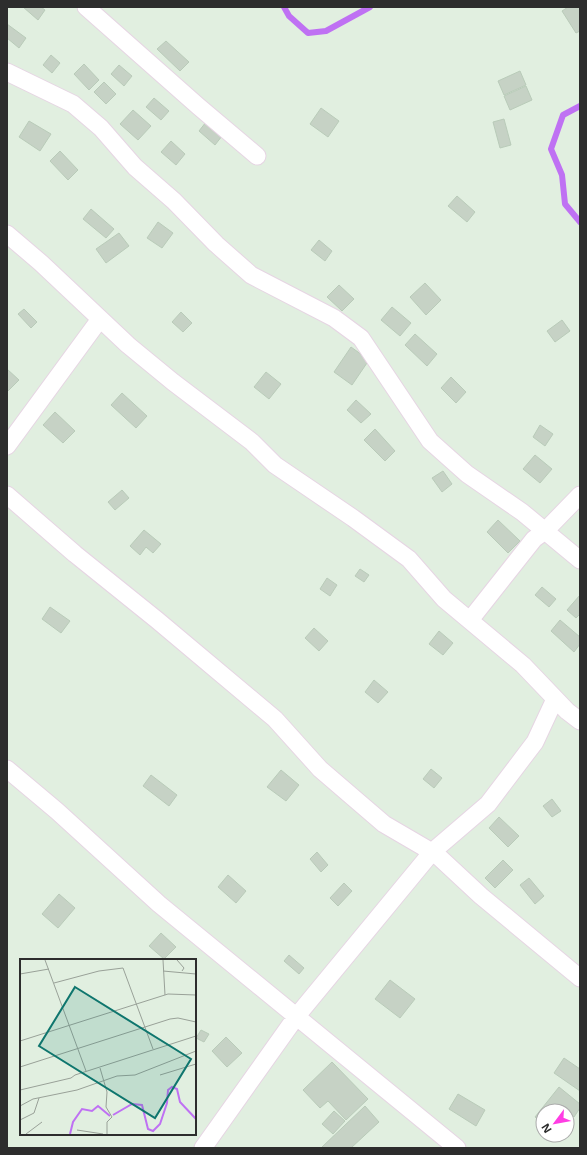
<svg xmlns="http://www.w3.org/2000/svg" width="587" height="1155" viewBox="0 0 587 1155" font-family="'Noto Sans',sans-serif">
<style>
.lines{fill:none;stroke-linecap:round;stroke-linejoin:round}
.stream{stroke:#bf71f3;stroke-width:6}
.building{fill:#c6d2c5;stroke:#b9cbb9}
.minor-casing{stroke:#e6d5e3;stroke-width:19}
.minor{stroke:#fff;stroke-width:17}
.inset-river{fill:none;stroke:#bf71f3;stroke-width:2}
.inset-road{fill:none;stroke:#99a198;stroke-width:1}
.view{fill:#0f766e;fill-opacity:0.15;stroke:#0f766e;stroke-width:2}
.inset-edge{fill:none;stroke:#2d2d2d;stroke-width:2}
</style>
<rect width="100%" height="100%" fill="#e1efe0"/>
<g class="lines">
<path class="stream" d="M284,7L289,16L308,33L326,31L370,7
M580,106L563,115L551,149L562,175L565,204L580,222"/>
</g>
<path class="building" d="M23,7H41L45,10L38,20Z
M568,7H580V31L576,33L562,11Z
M7,24L26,38L19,48L7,38Z
M166,41L189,62L180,71L157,49Z
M51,55L60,63L52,73L43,65Z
M84,64L99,80L89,90L74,74Z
M119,65L132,76L124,86L111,74Z
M520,71L526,85L504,95L498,81Z
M104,82L116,94L106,104L94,92Z
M526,86L532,100L510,110L504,96Z
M154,98L169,111L161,120L146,107Z
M321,108L339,121L328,137L310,124Z
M133,110L151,126L138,140L120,124Z
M504,119L511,145L500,148L493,122Z
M29,121L51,134L40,151L19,137Z
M206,122L222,136L215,145L199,131Z
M171,141L185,154L176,165L161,152Z
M60,151L78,170L68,180L50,161Z
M457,196L475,212L467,222L448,206Z
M91,209L114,229L106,238L83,219Z
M158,222L173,233L162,248L147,238Z
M119,233L129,246L106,263L96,249Z
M319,240L332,251L325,261L311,250Z
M425,283L441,300L426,315L410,297Z
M339,285L354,299L342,311L327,297Z
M392,307L411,323L400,336L381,320Z
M24,309L37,322L31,328L18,314Z
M181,312L192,323L183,332L172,322Z
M562,320L570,331L555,342L547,331Z
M415,334L437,354L427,366L405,345Z
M351,347L369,360L352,385L334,372Z
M7,369L19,380L8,391L7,390Z
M266,372L281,384L269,399L254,387Z
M451,377L466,392L456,403L441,388Z
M122,393L147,416L136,428L111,405Z
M356,400L371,414L361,423L347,410Z
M55,412L75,431L63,443L43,425Z
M540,425L553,434L545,446L533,437Z
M375,429L395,451L385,461L364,440Z
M535,455L552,469L540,483L523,469Z
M443,471L452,484L442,492L432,478Z
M122,490L129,498L115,510L108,502Z
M498,520L520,541L508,553L487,532Z
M144,530L161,544L153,553L146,547L140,555L130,546Z
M360,569L369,575L364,582L355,576Z
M327,578L337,585L330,596L320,589Z
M542,587L556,599L549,607L535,595Z
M580,595V614L576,618L567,610Z
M50,607L70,621L61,633L42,619Z
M560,620L580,637V644L574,652L551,631Z
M314,628L328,641L319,651L305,638Z
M439,631L453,643L443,655L429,644Z
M374,680L388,692L378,703L365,692Z
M431,769L442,778L434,788L423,779Z
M281,770L299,785L286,801L267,787Z
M151,775L177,795L169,806L143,786Z
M552,799L561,811L552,817L543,806Z
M499,817L519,836L508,847L489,828Z
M317,852L328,865L321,872L310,859Z
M503,860L513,870L495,888L485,878Z
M228,875L246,891L236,903L218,887Z
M529,878L544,896L535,904L520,885Z
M344,883L352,891L338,906L330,898Z
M59,894L75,908L58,928L42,914Z
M161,933L176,947L164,959L149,946Z
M289,955L304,968L299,974L284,961Z
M390,980L415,999L400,1018L375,999Z
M201,1030L209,1034L204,1042L196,1038Z
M226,1037L242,1053L227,1067L212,1051Z
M564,1058L580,1069V1091L554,1073Z
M332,1062L368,1099L346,1120L328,1101L320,1108L303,1090Z
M559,1087L580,1104V1108L574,1117L562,1108L560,1111H543V1123L535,1117Z
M458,1094L485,1110L476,1126L449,1109Z
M365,1106L379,1122L351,1148H323L322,1147Z
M334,1111L345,1121L333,1134L322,1124Z"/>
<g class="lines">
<defs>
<path id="minor" d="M86,7L198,106L257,156
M7,72L73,104L101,128L135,167L174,201L216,244L251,275L334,318L361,338L430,441L467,474L522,512L580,560
M7,234L41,263L128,345L173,382L252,442L275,465L353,518L409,559L444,599L523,665L567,711L580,721
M7,446L100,319
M7,495L75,554L157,620L275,719L320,769L384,824L432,852L439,857L481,896L580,978
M470,620L534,539L545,531L580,495
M7,769L57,811L159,904L457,1148
M203,1148L296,1017L432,852L488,804L535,742L555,699"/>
</defs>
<use href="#minor" class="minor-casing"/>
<use href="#minor" class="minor"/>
</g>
<g transform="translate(20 959)">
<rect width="176" height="176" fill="#e1efe0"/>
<path class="inset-river" d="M93,156L112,145L122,146L128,170L133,172L140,165L147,144L148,131L152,128L157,130L160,143L176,160M50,175L53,163L62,150L72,152L78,147L90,157"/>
<path class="inset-road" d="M25,1L66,112M143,1L145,36M157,1L164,9L162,12M143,12L176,15M0,15L29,10M34,24L79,12L103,9L133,90M0,82L148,35L176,36M0,108L150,60L158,59L176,63M80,109L87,133L86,148L92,158L87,163V175M140,116L176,105M0,131L51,119L55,116L176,77M0,147L13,140L57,131L97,117L115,116L176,92M0,161L14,154L19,139M57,171L83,175M6,175L22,163"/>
<path class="view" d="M55,28L171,100L135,159L19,87Z"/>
<rect width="176" height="176" class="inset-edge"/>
</g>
<rect width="587" height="1155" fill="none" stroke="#2d2d2d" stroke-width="16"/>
<g transform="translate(555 1123) rotate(238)"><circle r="19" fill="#ffffff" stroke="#ababab"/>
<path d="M0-3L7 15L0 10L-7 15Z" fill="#ff3de3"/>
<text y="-6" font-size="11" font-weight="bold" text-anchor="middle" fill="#2d2d2d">N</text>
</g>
</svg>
